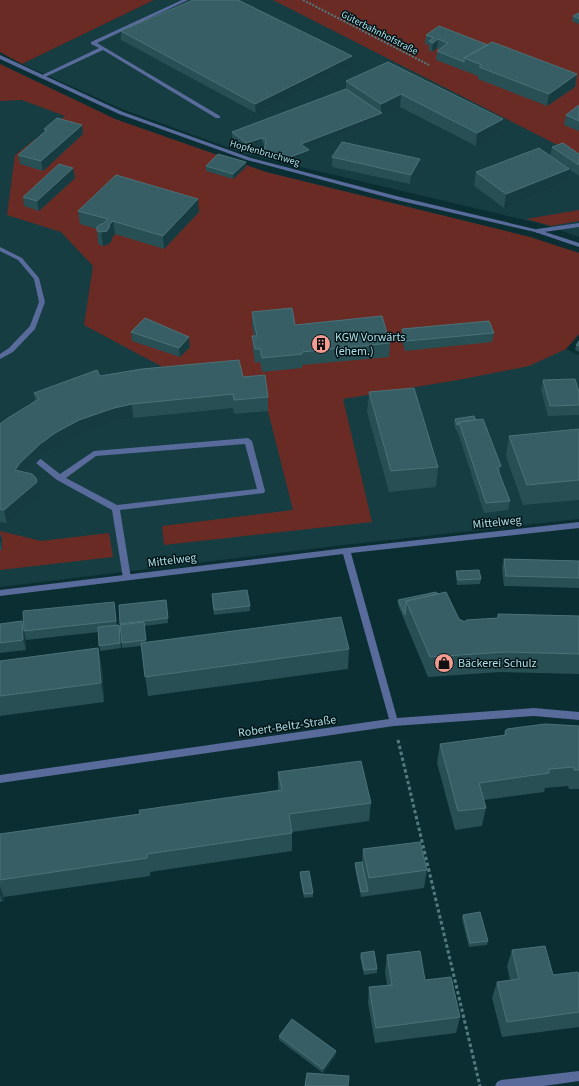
<svg xmlns="http://www.w3.org/2000/svg" width="579" height="1086" viewBox="0 0 579 1086" font-family="'Source Sans 3',sans-serif">
<style>
.built{fill:#153d42}
.green{fill:#6b2b25}
.lines{fill:none;stroke-linecap:round;stroke-linejoin:round}
.path-far1{stroke:#527b80;stroke-width:2;stroke-dasharray:2 1.5;stroke-linecap:butt}
.path{stroke:#527b80;stroke-width:3;stroke-dasharray:3.5 2.5;stroke-linecap:butt}
.service{fill:#596b9a;fill-rule:evenodd}
.minor{fill:#596b9a;fill-rule:evenodd}
.wall{fill:#284f54}
.shaded-wall{fill:#163b40}
.building{fill:#375e64;stroke:#4a7278}
.labels{text-anchor:middle;stroke-width:3;stroke-linejoin:round;paint-order:stroke}
.far-street-label{font-size:10px;fill:#b0dfe6;stroke:#001518}
.poi-label{font-size:12px;fill:#b0dfe6;stroke:#001518;text-anchor:start}
.street-label{font-size:12px;fill:#b0dfe6;stroke:#001518}
</style>
<rect width="100%" height="100%" fill="#0b2e32"/>
<path class="built" d="M154,0H579V237L546,225L246,154L122,109L22,64Z
M0,64L115,119L266,172L530,237L579,253V334L566,349L579,355V519L344,545L0,587Z"/>
<path class="green" d="M0,0H154L22,64L0,52Z
M273,0H579V156Z
M0,64L115,119L266,172L530,237L579,253V334L566,349L529,366L458,380L343,399L372,522L164,545L162,526L293,510L268,411L265,389L170,371L84,325L93,266L61,232L7,215L15,155L65,116L22,100L0,101Z
M579,210V221L551,226L526,219Z
M0,531L41,541L109,533L113,557L0,570Z"/>
<g class="lines">
<path class="path-far1" d="M303,0L429,65"/>
<path class="path" d="M398,740L480,1086"/>
<path class="service" d="M182,0H188L97,43L220,116V118H216L103,50L43,78L38,77L99,48L91,44V42Z
M579,223V227L537,233L534,231L537,229Z
M0,247L22,258L39,278L45,302L35,329L13,352L0,359V354L9,348L30,326L39,302L34,279L18,260L0,251Z
M248,438L252,441L265,491L264,493L120,510L131,578L130,580H124L123,578L112,510L57,480L26,455L30,452L33,453L60,474L94,451ZM245,444L257,489L117,505L66,478L96,456Z"/>
<path class="minor" d="M0,55L123,112L251,158L400,197L539,230L579,243V247L535,232L397,200L247,160L119,114L0,59Z
M579,522V528L351,553L397,718L534,708L579,712V720L534,716L394,726L0,783V775L389,719L343,554L0,596V590L346,548Z
M579,1071V1081L544,1086H495L497,1082L501,1080Z"/>
</g>
<path class="wall" d="M579,13V24L572,21L573,16Z
M121,31L351,65L256,113L121,40Z
M426,35L488,45L577,74L575,87L547,106L478,79V76L436,60L437,51L439,49L437,48L432,52L429,50V45L425,44Z
M346,81L503,119L501,132L476,146L400,107L381,117V118L305,147L309,150V155L290,162L264,155V150L265,145L262,142L246,148L232,137V132L346,89Z
M579,105V131L564,125L566,115Z
M82,125L83,134L43,171L20,164L18,155L45,132L44,129Z
M552,147L579,154V176L550,156Z
M332,157L419,169L410,184L332,167Z
M206,166L246,167L233,179L206,171Z
M73,168L75,178L39,211L24,206L23,197Z
M476,172L566,183L504,208L474,186Z
M78,211L199,212L164,249L115,234L112,238V240L109,244L103,246L98,244L97,229L80,224Z
M252,312L295,325L390,343L389,357L302,365V368L262,372L260,362L255,363L253,350L252,336H254L252,325Z
M402,329L494,333L492,342L405,351L401,339Z
M131,332L190,347L180,357L132,341Z
M579,341V352L575,350L576,345Z
M100,376L243,377L268,397V411L234,414L233,408L133,418L115,422L81,434L57,447L42,457L27,472L39,496L7,523L0,522V424L35,401L34,393Z
M543,380L579,392V415L548,416L541,390Z
M369,392L438,467L436,487L389,492L367,412Z
M455,419L476,420L501,466L499,474L510,501L508,510L484,513L457,430L456,431L454,424Z
M579,429V500L523,505L506,456L509,436Z
M0,533L2,539V550H0Z
M504,559L579,561V588L504,586L502,568Z
M456,571L481,579L480,584L457,585L456,576Z
M438,594L459,619L465,622L497,618L498,614L579,616V674L501,672L428,677L398,605V600Z
M212,599L250,606V611L214,615Z
M166,600L168,623L144,626L146,642L349,649L348,669L148,696L141,646L122,648L119,605Z
M114,602L117,625H119L120,630L121,648L100,651L99,632L26,640L25,636L26,650L0,653V624L22,621L23,627Z
M98,648L102,668L104,702L0,716V661Z
M579,726V789H569L568,786L545,788L544,792L483,800L486,808L482,826L455,830L437,763L440,744L504,735L505,731Z
M278,772L371,803L369,821L292,832V851L150,872V876L4,897V901L0,902V834L140,814L278,790Z
M363,849L427,870L424,888L361,897L355,868V863L362,862Z
M300,872L313,893V897L304,898L300,877Z
M463,915L488,941L487,945L469,947L462,919Z
M512,950L553,975H579V1027L502,1037L492,998L497,982L510,980L507,966Z
M361,953L377,969V973L364,975L360,957Z
M387,955L460,1017L456,1033L375,1043L368,1003L369,987L387,985L385,972Z
M279,1036L336,1051V1055L323,1073L279,1040Z"/>
<path class="shaded-wall" d="M438,39L437,48L432,52L433,43Z
M352,56L351,65L256,113L255,104Z
M577,74L575,87L547,106L549,94Z
M401,94L400,107L381,117V118L301,149V144L381,113V104Z
M503,119L501,132L476,146L477,133Z
M82,125L83,134L43,171L41,161Z
M262,138V142L246,148V143Z
M309,150V155L290,162V157Z
M420,159L419,169L410,184L411,175Z
M246,162V167L233,179V174Z
M73,168L75,178L39,211L37,201Z
M569,169L566,183L504,208L506,194Z
M198,199L199,212L164,249L163,236Z
M113,221L115,234L112,238V240L109,244L103,246L101,232Z
M189,337L190,347L180,357L179,348Z
M132,404L133,418L115,422L81,434L57,447L42,457L22,477L15,470L20,463L40,444L55,433L79,420L114,408Z
M36,478L39,496L7,523L4,510Z
M0,533L2,539V550L0,540Z
M114,602L116,611L117,630L116,621Z
M22,621L25,636L26,650L23,640Z
M98,648L102,668L104,702L101,683Z
M0,887L4,897V901H2L0,895Z
M336,1051V1055L323,1073V1069Z"/>
<path class="building" d="M193,0H238L352,56L255,104L121,31Z
M579,13V19L573,16Z
M439,26L488,45L464,58V62L437,51L448,43L438,39L433,43L429,41L434,38L426,35Z
M492,42L577,74L549,94L479,67L482,65L464,58Z
M388,62L503,119L477,133L401,94L381,104L346,81Z
M346,89L382,113L301,144L309,150L290,157L264,150L266,140L262,138L246,143L232,132Z
M579,105V121L566,115Z
M57,118L82,125L41,161L18,155L47,130L44,129Z
M342,142L420,159L411,175L332,157Z
M563,143L579,154V165L552,147Z
M539,148L569,169L506,194L476,172Z
M218,154L246,162L233,174L206,166Z
M59,164L73,168L37,201L23,197Z
M116,175L198,199L163,236L113,221L108,226H110L107,231L101,232L97,231V227L101,224H103L108,219L78,211Z
M292,308L295,325L382,316L390,343L302,352V354L262,358L260,349H255L252,336H257L252,312Z
M145,318L189,337L179,348L131,332Z
M489,321L494,333L406,341L402,329Z
M579,341V346L576,345Z
M239,360L243,377L265,375L268,397L234,400L233,394L132,404L114,408L79,420L55,433L40,444L20,463L15,470L32,474L36,478L37,482L4,510L0,509V424L8,418L39,399L34,393L97,370L100,376L142,369Z
M575,379L579,392V405L550,406L543,380Z
M414,388L438,467L391,471L369,392Z
M474,416L476,420L459,422L458,425H457L455,419Z
M483,419L501,466L497,467L510,501L486,503L459,422Z
M579,429V480L527,485L509,436Z
M504,559L579,561V578L506,576Z
M479,570L481,579L458,580L456,571Z
M247,590L250,606L214,610L212,594Z
M436,592L438,594L406,601L405,615L398,600Z
M446,592L459,619L465,622L466,620L498,618V614L579,616V654L505,652L430,657L406,601Z
M166,600L168,618L120,624L119,605Z
M114,602L116,621L24,631L23,611Z
M341,617L349,649L145,677L141,643Z
M22,621L23,640L0,643V624Z
M144,622L146,640L122,643L120,625Z
M119,625L120,643L99,646L98,627Z
M98,648L101,683L0,696V661Z
M545,724L579,726V770H574V767L549,769V773L479,783L486,808L458,811L440,744L506,735L505,731L507,729Z
M361,761L371,803L289,814L292,833L147,854V858L0,880V834L140,814L139,810H141L282,790L278,772Z
M420,842L427,870L369,878L363,849Z
M362,862L368,891L361,892L355,863Z
M309,871L313,893L304,894L300,872Z
M480,912L488,941L470,943L463,915Z
M545,946L553,975L578,972L579,975V1012L507,1022L497,982L519,979L512,950Z
M374,951L377,969L364,970L361,953Z
M420,951L425,980L451,977L460,1017L376,1028L369,987L392,985L387,955Z
M292,1019L336,1051L323,1069L279,1036Z
M307,1073L349,1076L348,1086H305Z"/>
<defs>
<symbol id="building-disc" viewBox="-11 -11 22 22"><circle r="9.5" fill="#f59c92" stroke="#001518"/><path d="M-4-6H4V6H1V3H-1V6H-4ZM-2.5-4.3h1.7v1.8h-1.7ZM.8-4.3h1.7v1.8H.8ZM-2.5-1h1.7V.8h-1.7ZM.8-1h1.7V.8H.8Z" fill="#111"/></symbol>
<symbol id="shop-disc" viewBox="-11 -11 22 22"><circle r="9.5" fill="#f59c92" stroke="#001518"/><path d="M-5-2.5h2.3a2.7 3.5 0 0 1 5.4 0H5L5.5 6h-11ZM-1.5-2.5h3a1.5 2.3 0 0 0-3 0Z" fill="#111"/></symbol>
</defs>
<g fill-rule="evenodd">
<use href="#building-disc" x="310" y="333" width="22" height="22"/>
<use href="#shop-disc" x="433" y="652" width="22" height="22"/>
</g>
<g class="labels">
<g class="far-street-label">
<text transform="translate(380 32) rotate(27)" y="4">Güterbahnhofstraße</text>
<text transform="translate(265 152) rotate(16)" y="4">Hopfenbruchweg</text>
</g>
<g class="poi-label">
<text x="335" y="341">KGW Vorwärts<tspan x="335" dy="14">(ehem.)</tspan></text>
<text x="458" y="667">Bäckerei Schulz</text>
</g>
<g class="street-label">
<text transform="translate(497 522) rotate(-6)" y="4">Mittelweg</text>
<text transform="translate(172 560) rotate(-7)" y="4">Mittelweg</text>
<text transform="translate(287 726) rotate(-8)" y="4">Robert-Beltz-Straße</text>
</g>
</g>
</svg>
